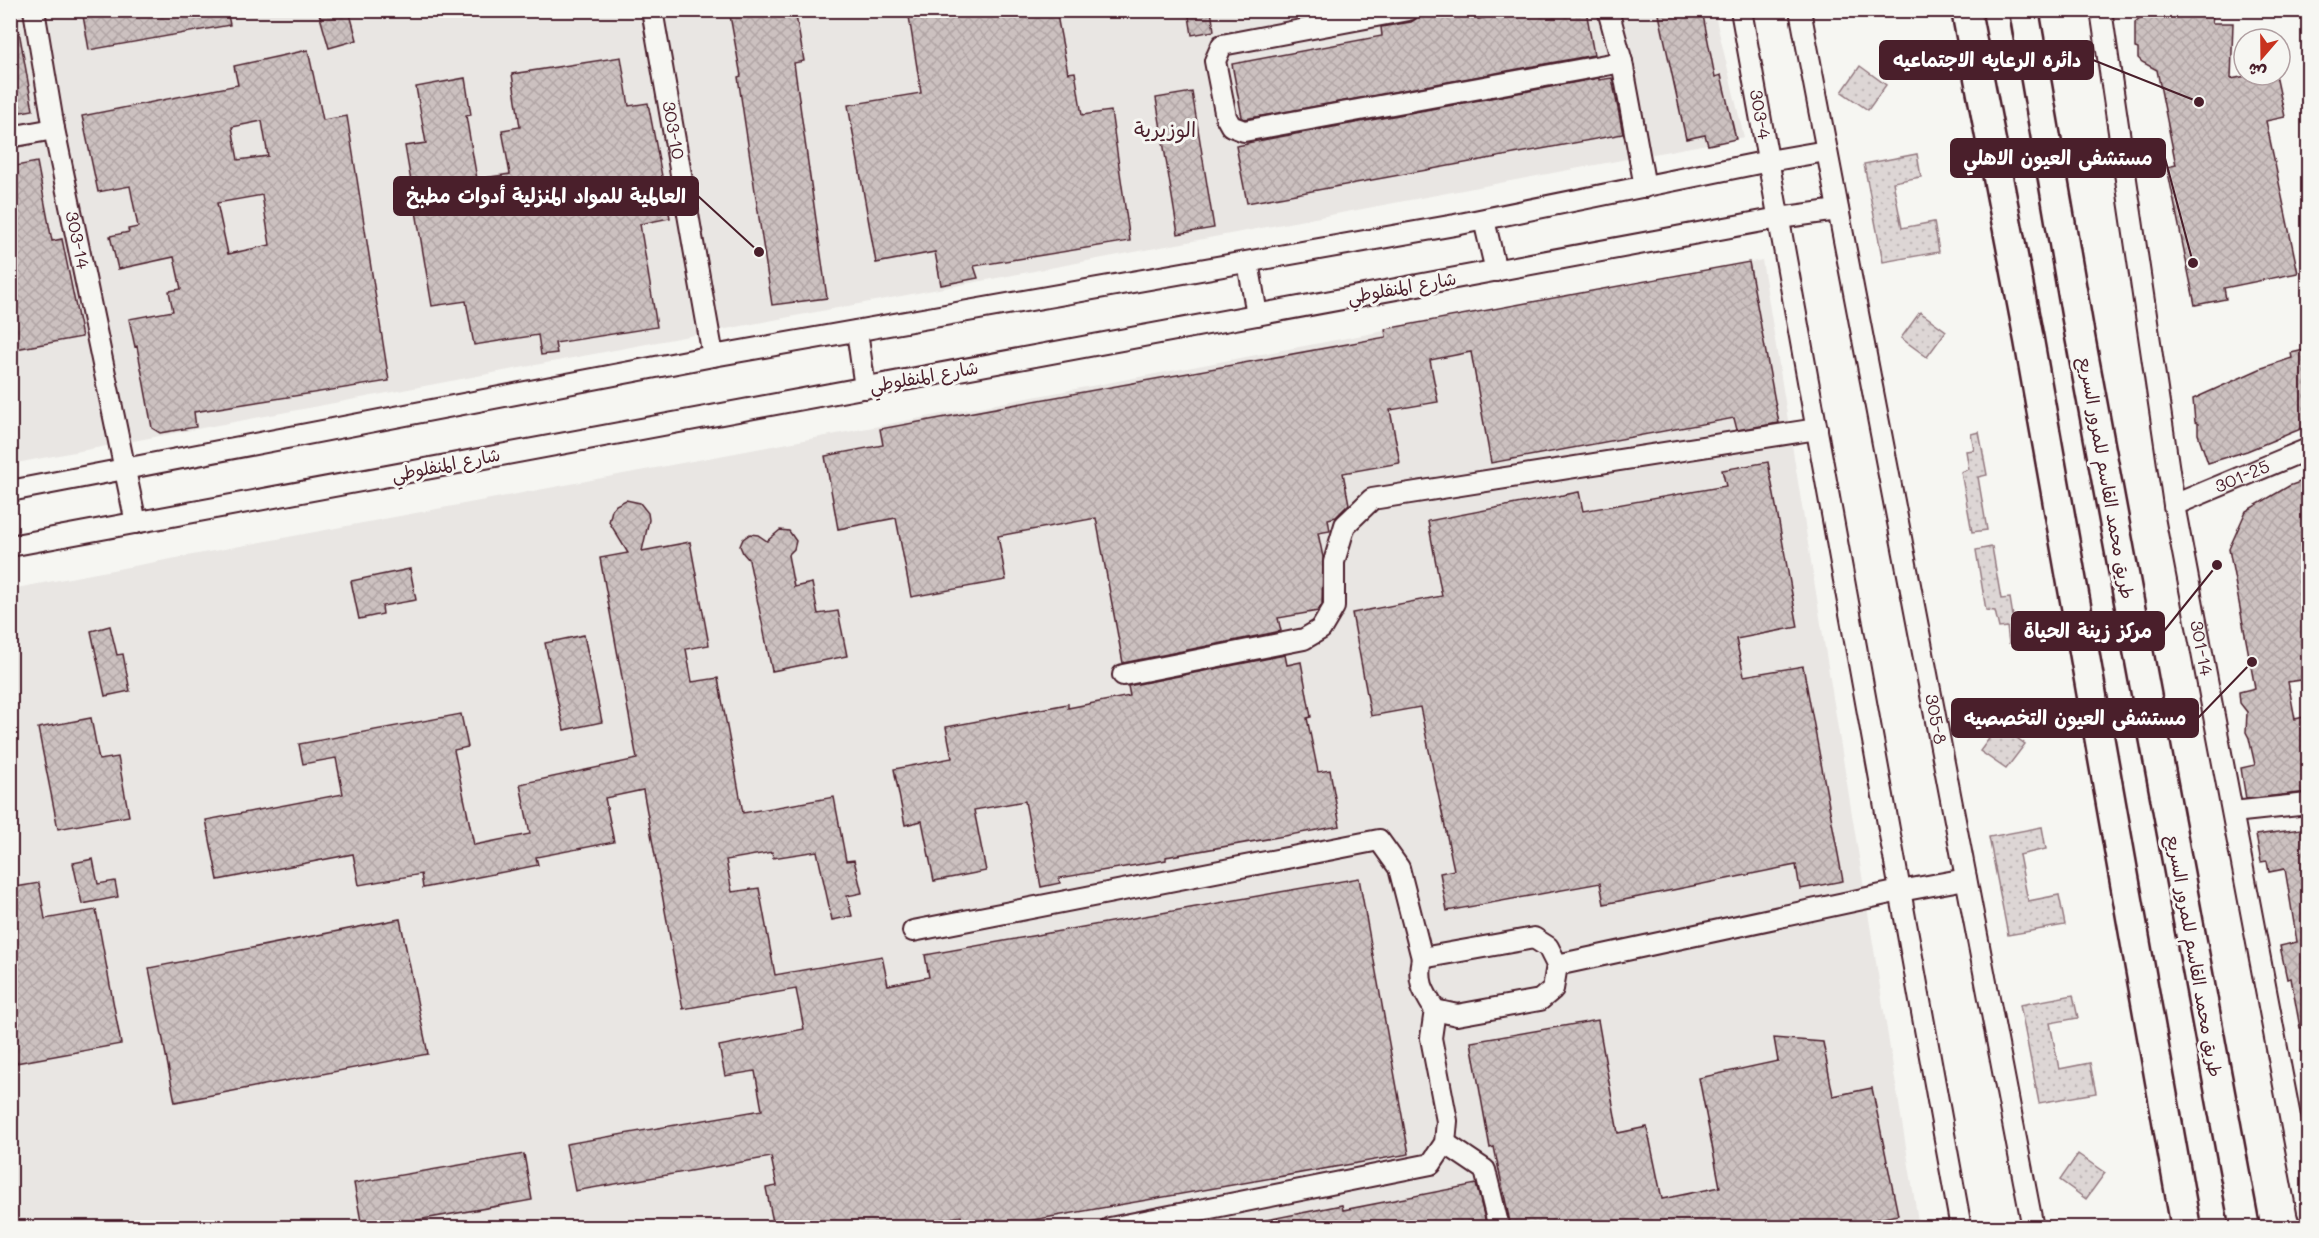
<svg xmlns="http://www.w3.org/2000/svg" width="2319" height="1238" viewBox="0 0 2319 1238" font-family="Mali,'Playpen Sans Arabic',sans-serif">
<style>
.built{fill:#e9e6e3}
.grass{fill:url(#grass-dots);stroke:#947a80;stroke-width:1.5}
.building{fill:url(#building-cross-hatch);stroke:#4a1f2b;stroke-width:1.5;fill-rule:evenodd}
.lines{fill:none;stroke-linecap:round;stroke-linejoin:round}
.minor-casing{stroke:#4a1f2b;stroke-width:24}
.highway-casing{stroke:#4a1f2b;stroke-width:33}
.minor{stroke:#f6f6f2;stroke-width:20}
.highway{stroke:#f6f6f2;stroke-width:28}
.labels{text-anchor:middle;stroke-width:6;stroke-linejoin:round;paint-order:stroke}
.street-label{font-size:18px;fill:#4a1f2b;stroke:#f6f6f2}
.quarter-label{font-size:21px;fill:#4a1f2b;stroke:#f6f6f2}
.leader{fill:none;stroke:#4a1f2b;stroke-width:2}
.callout-dot{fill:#4a1f2b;stroke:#f6f6f2;stroke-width:2}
.callout{fill:#4a1f2b;stroke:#4a1f2b;stroke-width:2}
.callout-label{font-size:20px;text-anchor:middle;font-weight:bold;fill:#fff}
</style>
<defs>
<pattern id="grass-dots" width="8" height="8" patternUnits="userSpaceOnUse" patternTransform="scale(1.5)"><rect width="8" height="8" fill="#ddd6d5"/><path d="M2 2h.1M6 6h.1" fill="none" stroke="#bfb7b7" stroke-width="1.8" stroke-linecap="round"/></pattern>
<pattern id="building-cross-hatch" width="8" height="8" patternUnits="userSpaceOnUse" patternTransform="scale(1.5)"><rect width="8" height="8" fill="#ccc1c0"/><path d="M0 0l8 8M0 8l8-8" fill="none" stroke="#b1a5a5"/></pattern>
</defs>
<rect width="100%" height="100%" fill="#f6f6f2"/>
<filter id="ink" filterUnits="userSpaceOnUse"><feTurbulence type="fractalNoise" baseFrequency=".0167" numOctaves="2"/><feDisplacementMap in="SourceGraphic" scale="12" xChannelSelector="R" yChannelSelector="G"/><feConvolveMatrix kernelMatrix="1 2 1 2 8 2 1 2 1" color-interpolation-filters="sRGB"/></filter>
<g filter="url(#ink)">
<path class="built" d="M11,11H1714L1744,137L11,464Z
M1762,260L1919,1227L11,1228V589Z"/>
<path class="grass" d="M1860,66L1886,85L1868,110L1842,92Z
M1917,154L1921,177L1893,182L1902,228L1934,222L1939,252L1883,262L1864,164Z
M1920,312L1946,331L1927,357L1901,338Z
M1979,432L1987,475L1978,477L1987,530L1972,532L1961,472L1969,469L1966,451L1974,450L1971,434Z
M1992,547L2001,599L2010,598L2017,641L2009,643L2007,627L1999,628L1995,611L1986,610L1976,550Z
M1999,725L2025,744L2006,769L1980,751Z
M2042,827L2046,849L2019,855L2028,901L2059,895L2065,925L2008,935L1989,837Z
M2073,995L2078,1018L2050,1023L2059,1069L2090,1063L2096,1093L2039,1103L2020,1005Z
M2078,1154L2105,1173L2086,1199L2060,1180Z"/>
<path class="building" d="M82,10H227L230,25L89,50Z
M318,10H349L357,40L329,48Z
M729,10H795L804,61L794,63L827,298L772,305L738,77L741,76Z
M908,10H1056L1068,73L1075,72L1082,115L1111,111L1130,241L974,266L978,278L941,285L935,252L876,263L848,105L921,93Z
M1188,10H1211L1214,31L1192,35Z
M1420,10H1477L1478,19L1523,10H1586L1594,55L1245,119L1242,117L1232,64L1382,36L1381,27L1411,22L1416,19Z
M1658,10H1702L1715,77L1721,75L1736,139L1708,145L1705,135L1686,139Z
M2149,10H2204V14H2213L2212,23H2233L2231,79L2251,75H2276L2285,117L2266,121L2298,273L2224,288L2226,299L2195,305L2167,167L2176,165L2157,70L2142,62L2138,58V49L2135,48V22Z
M10,31H19L33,110L10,114Z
M308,50L323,120L347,116L389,381L194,412L196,427L160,433L152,428L137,346L135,347L129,319L173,311L169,291L181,289L174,257L118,269L110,236L129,232L128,229L138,227L130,186L98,192L82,116L238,85L234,66ZM262,121L268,156L238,160L232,127ZM262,195L270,245L228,254L217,203Z
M621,57L629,106L648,103L670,218L640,224L657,327L555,343L557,353L541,355L538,335L474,345L466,301L432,306L405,146L426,143L416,87L465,78L471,115L466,116L477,179L510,174L502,130L520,127L512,74Z
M1599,78V80L1612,78L1623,134L1247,203L1236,146L1247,144V143Z
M1192,92L1214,228L1178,234L1156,98Z
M37,162L52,241L62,239L82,337L10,350V167Z
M1749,262L1779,423L1737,430L1734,418L1491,463L1471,352L1430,360L1438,402L1390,410L1400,463L1343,473L1349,504L1336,517L1328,519L1330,531L1318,533L1323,557L1322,604L1318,611L1278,618L1281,631L1123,663L1096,518L998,536L1006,580L911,597L896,518L838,529L825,456L883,445L880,429L1386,337L1385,329Z
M2308,349V426L2247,451L2208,463L2198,434V424L2195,422L2193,399L2262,368L2292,358L2291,353Z
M1768,462L1798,627L1736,639L1744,676L1803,666L1843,881L1800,889L1796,865L1604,904L1600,883L1447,911L1440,873L1454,870L1420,707L1371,716L1352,613L1442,596L1428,521L1579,492L1583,511L1726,486L1722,470Z
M2308,479V589L2300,591L2308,639V679L2288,682L2295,719L2308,716V792L2246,799L2241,768L2255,765L2249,738L2246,732L2247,712L2240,703L2239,692L2255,688L2229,549L2246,511L2289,486Z
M626,500L640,503L648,513L649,520L642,551L690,542L709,645L686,649L692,682L718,678L743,813L834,797L846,861L854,860L862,893L847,896L852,916L832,920L817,851L773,858L772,852L726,860L732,892L759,888L775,975L882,956L888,985L929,977L925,955L1359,878L1409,1154L993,1227H963L961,1216L906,1226V1227H774L766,1188L777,1186L771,1157L575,1191L566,1144L762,1110L755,1071L725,1076L719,1046L804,1029L796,989L683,1009L643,790L605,798L614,842L536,857L538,865L423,888L421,874L359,885L353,854L218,880L206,820L343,794L336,758L303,764L299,744L461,714L468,747L454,750L474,845L530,834L520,784L637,759L600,558L628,553L609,522L612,510L616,505Z
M780,530L789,531L796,541L794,549L788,555L794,587L812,583L818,614L838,611L847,656L772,671L749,560L743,553L740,546L743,539L750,534L758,535L767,541Z
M410,569L416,600L382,606L383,614L359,619L351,581Z
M110,626L117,655L123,654L130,691L105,696L91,631Z
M584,635L602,722L564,730L545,643Z
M1285,655L1287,665L1301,662L1311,717L1307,718L1318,772L1330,770L1340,826L1166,857V860L1059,878L1060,883L1041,887L1025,801L974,810L986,871L934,881L922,821L905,825L894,769L952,758L946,727L1068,704V708L1130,696L1128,686Z
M91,718L99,760L118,757L129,816L58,829L38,728Z
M2308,828V1027L2300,1028L2291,978L2287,979L2280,946L2297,942L2285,869L2269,872L2267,861L2261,862L2256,835Z
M93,859L98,884L115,881L118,897L82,904L73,863Z
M39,883L45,919L96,910L121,1044L10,1064V888Z
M400,919L428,1054L175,1102L149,968Z
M1598,1020L1618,1133L1647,1127L1662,1199L1720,1187L1699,1078L1778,1061L1774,1038L1823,1042L1833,1096L1872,1088L1898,1215L1837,1227H1511L1494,1147L1490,1148L1471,1042Z
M524,1154L532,1200L378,1227H362L354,1183Z
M1476,1184L1487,1227H1267L1266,1220L1342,1205L1343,1210Z"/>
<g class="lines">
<defs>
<g id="minor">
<path id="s1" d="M34,10L54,129L136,523"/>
<path id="s2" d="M652,10L713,356"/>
<path d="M1408,10L1222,45L1215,61L1226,117L1231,126L1244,131L1622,62"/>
<path d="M1608,10L1622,62L1645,187"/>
<path id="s3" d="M1741,10L1961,1228"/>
<path id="s4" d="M1800,10L2033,1228"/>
<path id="s5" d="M2101,10L2174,505L2308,1212"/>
<path d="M10,137L54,129"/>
<path d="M1484,220L1496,271"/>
<path d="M1248,262L1257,315"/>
<path d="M857,331L865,388"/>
<path d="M10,491L713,356L1455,225L1769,161L1826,151"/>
<path id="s6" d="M2174,505L2308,449"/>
<path d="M10,546L1779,218L1838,210"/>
<path d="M1123,675L1304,639L1321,629L1334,607V562L1345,525L1372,499L1817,429"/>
<path d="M2233,812L2308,804"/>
<path d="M913,931L1379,840L1399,868L1422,958"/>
<path d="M1534,938L1548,947L1557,965L1553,989L1540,1000L1457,1015L1435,1010C1423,991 1417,982 1422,958Z"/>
<path d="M1557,965L1900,891L1966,879"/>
<path d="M1445,1143L1485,1170L1499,1228"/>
<path d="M1110,1228L1431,1164L1445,1143L1447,1121L1431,1038L1435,1010"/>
</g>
<path id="highway" d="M1966,10L2029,340L2186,1228
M2024,10L2079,331L2245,1228"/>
</defs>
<use href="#minor" class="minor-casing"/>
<use href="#highway" class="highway-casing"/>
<use href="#minor" class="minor"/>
<use href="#highway" class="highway"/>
</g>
</g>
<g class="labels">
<g class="street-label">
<text dy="6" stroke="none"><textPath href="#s3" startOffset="106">303-4</textPath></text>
<text dy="6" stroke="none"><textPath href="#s2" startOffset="122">303-10</textPath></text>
<text dy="6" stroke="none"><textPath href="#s1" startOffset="234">303-14</textPath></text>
<text transform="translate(1402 288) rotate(-10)" y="6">شارع المنفلوطي</text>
<text transform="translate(924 377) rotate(-10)" y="6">شارع المنفلوطي</text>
<text transform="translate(446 465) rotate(-11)" y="6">شارع المنفلوطي</text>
<text dy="6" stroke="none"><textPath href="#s6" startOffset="74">301-25</textPath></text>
<text transform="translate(2106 478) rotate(80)" y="6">طريق محمد القاسم للمرور السريع</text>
<text dy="6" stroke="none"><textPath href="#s5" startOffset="646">301-14</textPath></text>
<text dy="6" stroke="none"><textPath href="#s4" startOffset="722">305-8</textPath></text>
<text transform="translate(2194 956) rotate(80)" y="6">طريق محمد القاسم للمرور السريع</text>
</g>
<g class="quarter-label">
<text x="1165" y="137">الوزيرية</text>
</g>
</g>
<path class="leader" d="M2199 102L2093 60M2193 263L2165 158M759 252L698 196M2217 565L2164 631M2252 662L2198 718"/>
<g class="callout-dot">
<circle cx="2199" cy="102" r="6"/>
<circle cx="2193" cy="263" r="6"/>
<circle cx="759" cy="252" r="6"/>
<circle cx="2217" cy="565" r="6"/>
<circle cx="2252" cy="662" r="6"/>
</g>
<g class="callout">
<rect x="1880" y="41" width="213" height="38" rx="6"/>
<rect x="1951" y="139" width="214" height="38" rx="6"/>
<rect x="394" y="177" width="304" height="38" rx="6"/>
<rect x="2012" y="612" width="152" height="38" rx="6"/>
<rect x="1952" y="699" width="246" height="38" rx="6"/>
</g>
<g class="callout-label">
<text x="1987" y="67">دائره الرعايه الاجتماعيه</text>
<text x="2058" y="165">مستشفى العيون الاهلي</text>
<text x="546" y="203">العالمية للمواد المنزلية أدوات مطبخ</text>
<text x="2088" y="638">مركز زينة الحياة</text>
<text x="2075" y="725">مستشفى العيون التخصصيه</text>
</g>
<rect width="2319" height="1238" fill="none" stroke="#f6f6f2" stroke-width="36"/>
<rect x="18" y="18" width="2283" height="1202" fill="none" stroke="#4a1f2b" stroke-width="2" filter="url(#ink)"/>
<g transform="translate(2262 57) rotate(200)"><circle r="28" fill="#f6f6f2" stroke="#b1a0a2" stroke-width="1.5"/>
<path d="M0-4.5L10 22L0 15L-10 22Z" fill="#c8321e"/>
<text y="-9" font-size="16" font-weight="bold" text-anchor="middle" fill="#4a1f2b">ش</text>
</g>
</svg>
